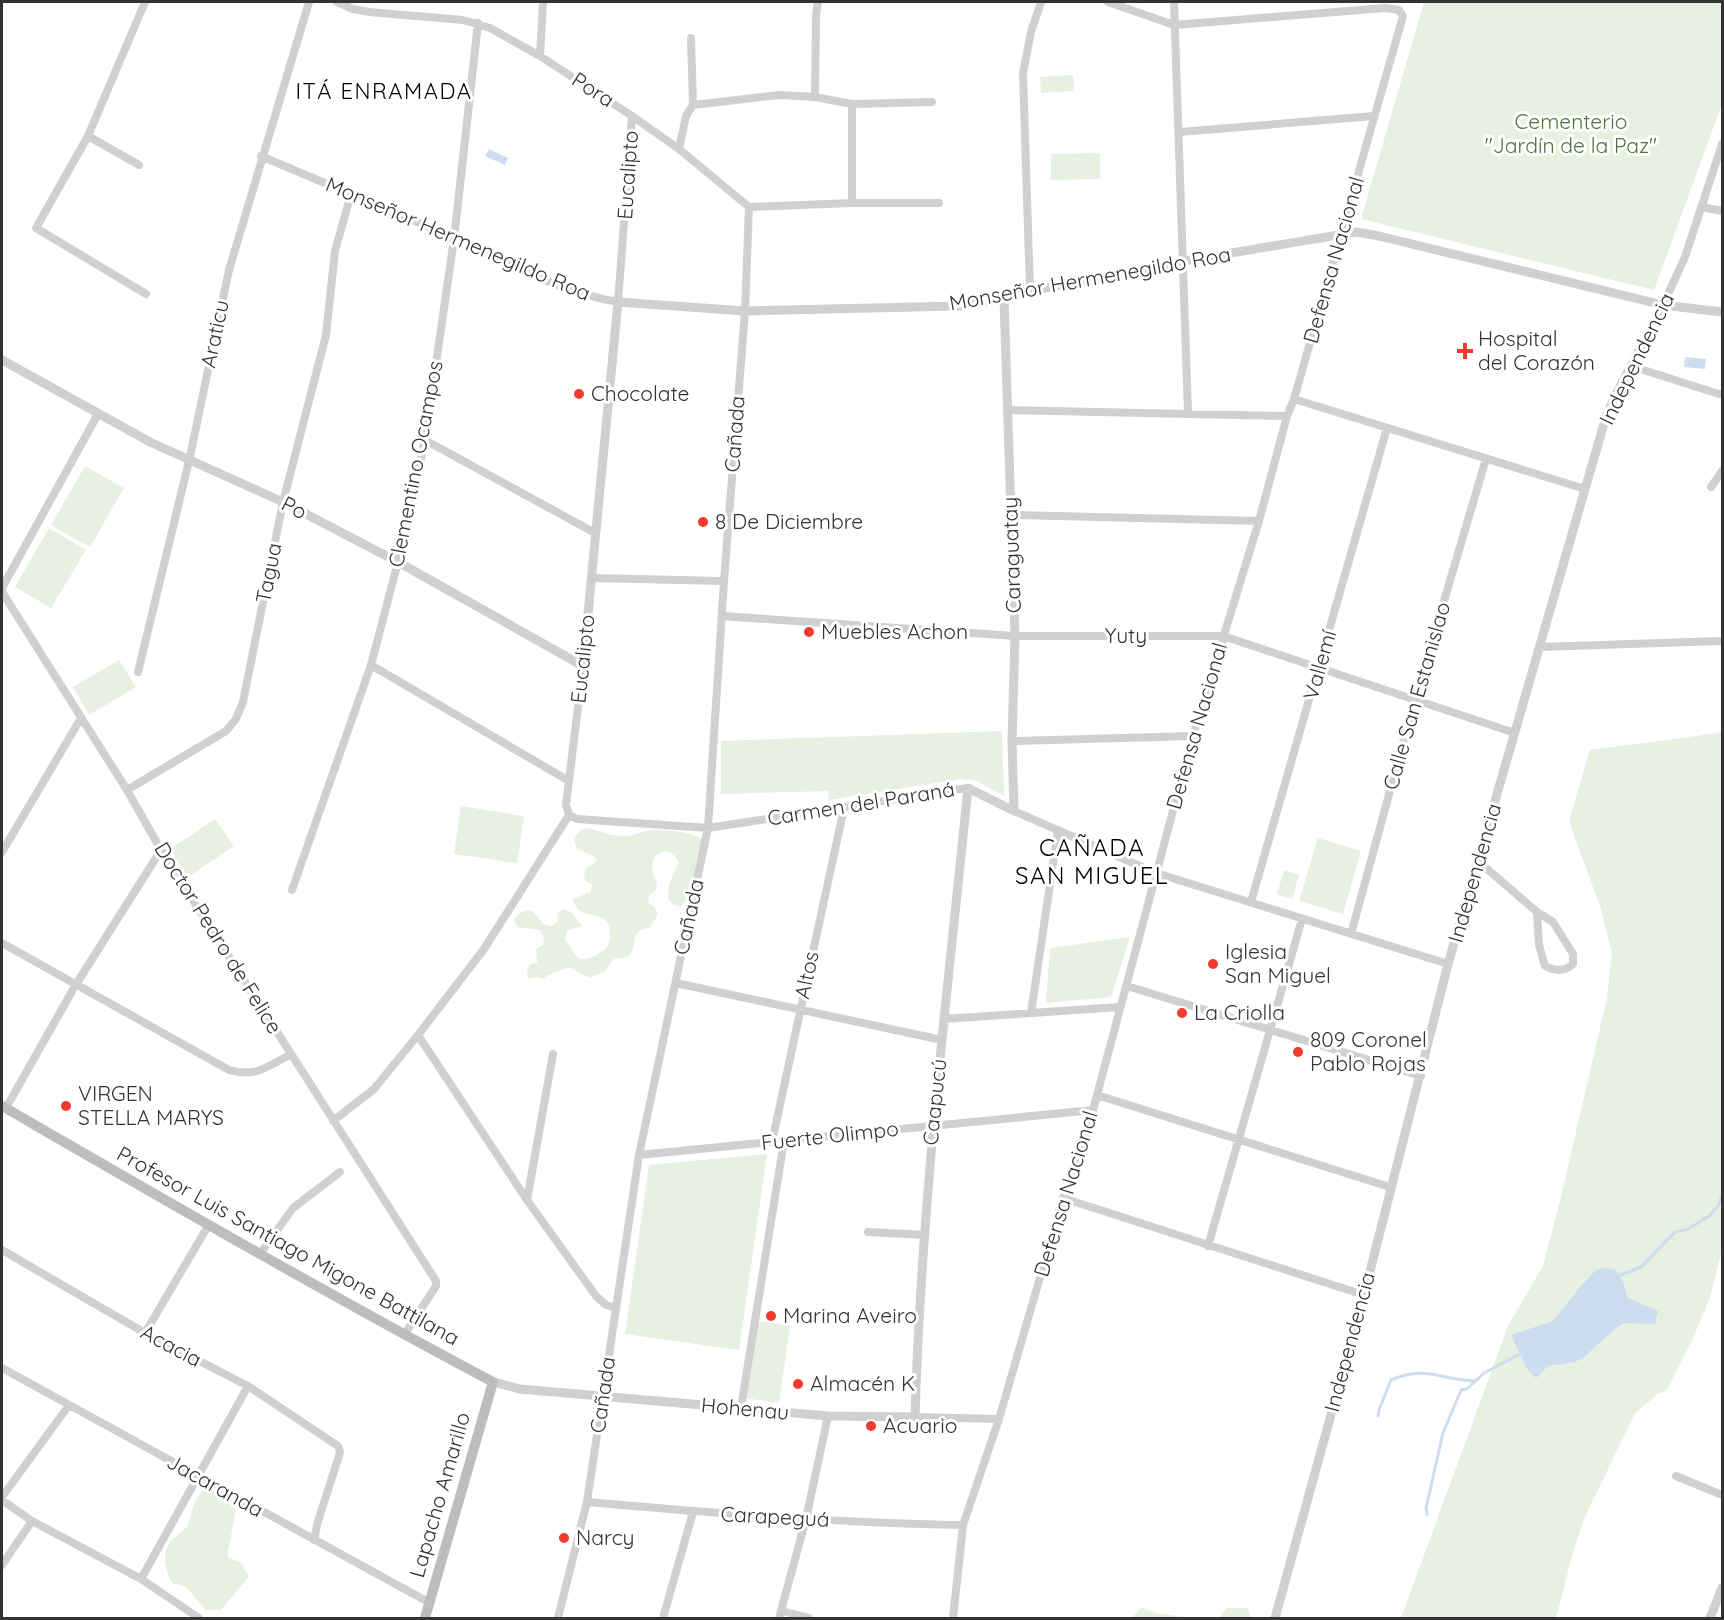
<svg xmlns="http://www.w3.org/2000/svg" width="1724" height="1620" viewBox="0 0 1724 1620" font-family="Quicksand,sans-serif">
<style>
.green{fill:#e7f0e1}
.water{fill:#cdddf0}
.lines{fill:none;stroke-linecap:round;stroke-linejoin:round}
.stream{stroke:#cdddf0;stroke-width:3}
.minor{stroke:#d0d0d0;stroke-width:8}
.tertiary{stroke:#d0d0d0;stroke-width:9}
.secondary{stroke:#bdbdbd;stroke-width:10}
.poi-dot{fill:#f33a2c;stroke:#fff;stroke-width:2}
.labels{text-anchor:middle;stroke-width:6;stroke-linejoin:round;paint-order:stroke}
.street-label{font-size:21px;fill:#333;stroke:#fff}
.park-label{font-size:21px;fill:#4e743b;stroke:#fff}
.poi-label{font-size:21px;fill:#333;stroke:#fff;text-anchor:start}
.neighbourhood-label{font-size:22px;letter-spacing:1.5px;fill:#000;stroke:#fff}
.quarter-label{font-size:24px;letter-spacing:1.5px;fill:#000;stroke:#fff}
</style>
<rect width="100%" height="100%" fill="#fff"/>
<path class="green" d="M1424,2H1722V104L1654,290L1361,219Z
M1073,75L1074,91L1041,93L1040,77Z
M1100,153V179L1051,180V154Z
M85,466L124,488L90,547L51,525Z
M49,528L86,550L51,608L15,587Z
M119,660L136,687L89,715L73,687Z
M1722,729V1249L1710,1297L1692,1341L1666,1391L1658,1394L1635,1413L1584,1519L1573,1552L1556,1618H1401L1508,1326L1543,1266L1561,1197L1607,998L1612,953L1601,909L1569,821L1590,750L1719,733Z
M1002,731L1004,796L977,781L961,779L829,800L828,791L721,794V741Z
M461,806L524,816L517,863L454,854Z
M215,819L234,846L188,877L170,849Z
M590,828C601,832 611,836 623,836C633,837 641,831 651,830C663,829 692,832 702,839L692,895L680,907L674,905L668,899L669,884L679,862C666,839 642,858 657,882L656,890L649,895L648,903L654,907L658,914L650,928L642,929L636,934L633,950L628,957L614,959L605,971L590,978L569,967L547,976L543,979L539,977L528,979L527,972L530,964L537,963L536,949L543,945L544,937L540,930L518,927L514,920C520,912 523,910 533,911L543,924L551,926L558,922L557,914L563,909L571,912L582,926L567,931L565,939L578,958C587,960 592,959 599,953C602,951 605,950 607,947C612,939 612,922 602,918C588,912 579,917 573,899L590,892L592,885L586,881L583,875L587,868L594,864L597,858L576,848L574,838L582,829Z
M1318,838L1361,851L1343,914L1299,901Z
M1284,870L1299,875L1292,899L1277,894Z
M1130,937L1111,997L1046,1003L1050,948Z
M767,1154L739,1350L625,1334L649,1165Z
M756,1321L790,1325L779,1403L744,1398Z
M205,1488L230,1497L236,1510L227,1557L240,1562L249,1576L221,1610H206L186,1587L172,1583C165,1567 160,1553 173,1539C177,1534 184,1532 187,1526C195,1508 190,1504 205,1488Z
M1142,1607L1155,1613L1194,1618H1132Z
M1226,1608H1248L1251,1618H1219Z"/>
<path class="water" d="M489,149L508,158L505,165L485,156Z
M1685,357L1706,359L1705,369L1684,367Z
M1601,1268L1614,1269C1627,1283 1622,1282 1628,1298L1658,1311L1655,1324L1625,1323L1616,1328L1583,1358L1575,1362L1548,1366L1536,1378L1527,1369L1511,1335L1553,1321L1580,1287L1593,1273Z"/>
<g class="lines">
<path class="stream" d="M1618,1276L1641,1267L1675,1232L1688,1229L1709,1216L1718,1206L1722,1195
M1378,1416L1379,1410L1391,1380C1428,1365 1440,1380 1474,1381
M1427,1515L1426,1508L1443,1433L1461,1390L1467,1389L1484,1373L1524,1352"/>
<path class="minor" d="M145,2L88,136L36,228L146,294
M337,2L353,9L369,12L463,20L490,28L540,56L632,116L679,149L749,207L852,203H939
M1174,2L1188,413
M540,56L543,2
M815,97L816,14L818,2
M693,105L779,95L815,97L852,104L932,102
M1180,132L1374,116
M88,136L139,165
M679,149L686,116L693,105L691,38
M261,156C326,184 391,210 456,239C508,263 560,292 618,302L632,116
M852,203V104
M1701,207L1722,211
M1030,291L1023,73L1031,32L1041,2
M1663,305L1685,257L1722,144
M1631,366L1722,395
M1294,399L1585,489
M1007,410L1287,416
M425,440L595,533
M1711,487L1722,471
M1011,515L1259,521
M591,578L724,581
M2,588L98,414
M2,592L127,790L161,850L436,1281V1286L404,1335
M722,616L1015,636H1223L1515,733
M1540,647L1720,641
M371,665L569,781
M138,672L189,461L229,270L309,2
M1012,741L1193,736
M127,790L226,731L236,719L243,702L283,502L326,335L335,251L351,194
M1014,811L1156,873L1448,964
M569,815L577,819L708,828L968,788
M2,852L81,718
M1478,861L1537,912L1553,922L1573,954V964C1565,972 1555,971 1545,966L1539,945L1537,912
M292,890L371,665L398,562L425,440L454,239L478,23
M1251,902L1387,428
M1351,934L1415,699L1486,459
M2,943L229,1070C256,1078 268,1066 291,1054
M676,983L942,1040
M1127,986L1421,1076
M1031,1013L1058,830
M944,1019L1120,1007
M418,1035L527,1200L596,1296L606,1305L616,1308
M1097,1095L1390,1187
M6,1108L75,986L161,850
M333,1121L374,1089L418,1035L484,949L569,815L566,805L583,666
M772,1142L844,808
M639,1155L1093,1110
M1063,1198L1364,1295
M527,1200L553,1054
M868,1232L924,1235
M1208,1246L1302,919
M2,1250L145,1333L248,1386L338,1446L340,1451L339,1456L318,1521L314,1540
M260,1254L293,1208L340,1172
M145,1333L208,1226
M2,1368L430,1603
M741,1408L784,1141
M915,1417L999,1419
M1676,1476L1722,1495
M2,1497L69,1405
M2,1500L32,1521L141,1579L199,1618
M587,1502C712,1513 838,1523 963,1525
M2,1565L32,1521
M141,1579L248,1386
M782,1611L809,1618
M558,1618L587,1502L639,1155L708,828L724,581L745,311L749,207
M663,1618L693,1512
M779,1618L806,1519L828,1416
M953,1618L963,1525L999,1419L1063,1198L1093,1110L1193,736L1259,521L1287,416L1294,399L1403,16L1399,10L1385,8L1174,25L1108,2"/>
<path class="tertiary" d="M2,360L150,442L283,502L398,562L583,666L618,302L745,311L959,306L1004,299L1030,291L1184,261L1356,232L1379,236L1663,305L1722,312
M493,1382L520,1389L828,1416L915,1417C921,1206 947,997 968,788L1014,811L1012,741L1015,636L1004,299
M1275,1618L1364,1295L1448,964L1585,489L1606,417L1616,394L1663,305
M1710,1618L1722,1588"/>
<path class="secondary" d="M2,1106C165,1200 327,1294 493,1382L425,1618"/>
</g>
<g class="poi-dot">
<path d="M1462 342h6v6h6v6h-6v6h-6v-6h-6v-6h6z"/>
<circle cx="579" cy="394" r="6"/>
<circle cx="703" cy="522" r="6"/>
<circle cx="809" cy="632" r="6"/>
<circle cx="1213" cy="964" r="6"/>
<circle cx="1182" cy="1013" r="6"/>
<circle cx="1298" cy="1052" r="6"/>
<circle cx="66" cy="1106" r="6"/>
<circle cx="771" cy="1316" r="6"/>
<circle cx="798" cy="1384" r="6"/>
<circle cx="871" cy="1426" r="6"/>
<circle cx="564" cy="1538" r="6"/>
</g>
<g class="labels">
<g class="street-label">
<text transform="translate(593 90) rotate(33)" y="7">Pora</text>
<text transform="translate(628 175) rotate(-86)" y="7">Eucalipto</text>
<text transform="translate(458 239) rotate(23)" y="7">Monseñor Hermenegildo Roa</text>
<text transform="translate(1334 260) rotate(-74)" y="7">Defensa Nacional</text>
<text transform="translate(1090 279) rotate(-10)" y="7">Monseñor Hermenegildo Roa</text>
<text transform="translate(215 334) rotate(-78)" y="7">Araticu</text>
<text transform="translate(1637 359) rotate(-64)" y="7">Independencia</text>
<text transform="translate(735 434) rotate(-86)" y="7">Cañada</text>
<text transform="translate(416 464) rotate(-79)" y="7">Clementino Ocampos</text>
<text transform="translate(294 508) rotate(27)" y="7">Po</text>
<text transform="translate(1012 555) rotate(-92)" y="7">Caraguatay</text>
<text transform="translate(269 573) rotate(-79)" y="7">Tagua</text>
<text x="1126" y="643">Yuty</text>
<text transform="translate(583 659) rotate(-84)" y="7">Eucalipto</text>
<text transform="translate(1320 665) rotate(-74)" y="7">Vallemí</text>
<text transform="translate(1417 696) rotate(-74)" y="7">Calle San Estanislao</text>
<text transform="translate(1197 726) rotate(-74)" y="7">Defensa Nacional</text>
<text transform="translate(861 804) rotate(-9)" y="7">Carmen del Paraná</text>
<text transform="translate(1475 873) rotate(-74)" y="7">Independencia</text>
<text transform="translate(689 917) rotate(-78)" y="7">Cañada</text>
<text transform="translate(218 938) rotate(58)" y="7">Doctor Pedro de Felice</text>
<text transform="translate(807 975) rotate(-78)" y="7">Altos</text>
<text transform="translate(935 1102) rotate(-84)" y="7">Caapucú</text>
<text transform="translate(830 1136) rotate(-6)" y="7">Fuerte Olimpo</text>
<text transform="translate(1066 1194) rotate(-73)" y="7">Defensa Nacional</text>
<text transform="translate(288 1246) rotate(29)" y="7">Profesor Luis Santiago Migone Battilana</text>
<text transform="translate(1350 1342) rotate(-75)" y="7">Independencia</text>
<text transform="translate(171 1346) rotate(28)" y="7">Acacia</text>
<text transform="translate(603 1395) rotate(-82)" y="7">Cañada</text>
<text transform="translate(745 1409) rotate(5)" y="7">Hohenau</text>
<text transform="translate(215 1486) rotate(29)" y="7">Jacaranda</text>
<text transform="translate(440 1495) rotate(-74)" y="7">Lapacho Amarillo</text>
<text transform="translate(775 1517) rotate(3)" y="7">Carapeguá</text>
</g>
<g class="park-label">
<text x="1571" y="129">Cementerio<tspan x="1571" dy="24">"Jardín de la Paz"</tspan></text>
</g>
<g class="poi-label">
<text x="1478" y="346">Hospital<tspan x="1478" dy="24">del Corazón</tspan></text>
<text x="591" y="401">Chocolate</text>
<text x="715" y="529">8 De Diciembre</text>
<text x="821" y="639">Muebles Achon</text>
<text x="1225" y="959">Iglesia<tspan x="1225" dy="24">San Miguel</tspan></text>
<text x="1194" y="1020">La Criolla</text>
<text x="1310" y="1047">809 Coronel<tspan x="1310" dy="24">Pablo Rojas</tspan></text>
<text x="78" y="1101">VIRGEN<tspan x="78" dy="24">STELLA MARYS</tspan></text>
<text x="783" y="1323">Marina Aveiro</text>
<text x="810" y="1391">Almacén K</text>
<text x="883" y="1433">Acuario</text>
<text x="576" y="1545">Narcy</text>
</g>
<g class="neighbourhood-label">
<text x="384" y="99">ITÁ ENRAMADA</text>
</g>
<g class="quarter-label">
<text x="1092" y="856">CAÑADA<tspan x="1092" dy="28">SAN MIGUEL</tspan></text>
</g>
</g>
<rect width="1724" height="1620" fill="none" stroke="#333333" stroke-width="6"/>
</svg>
